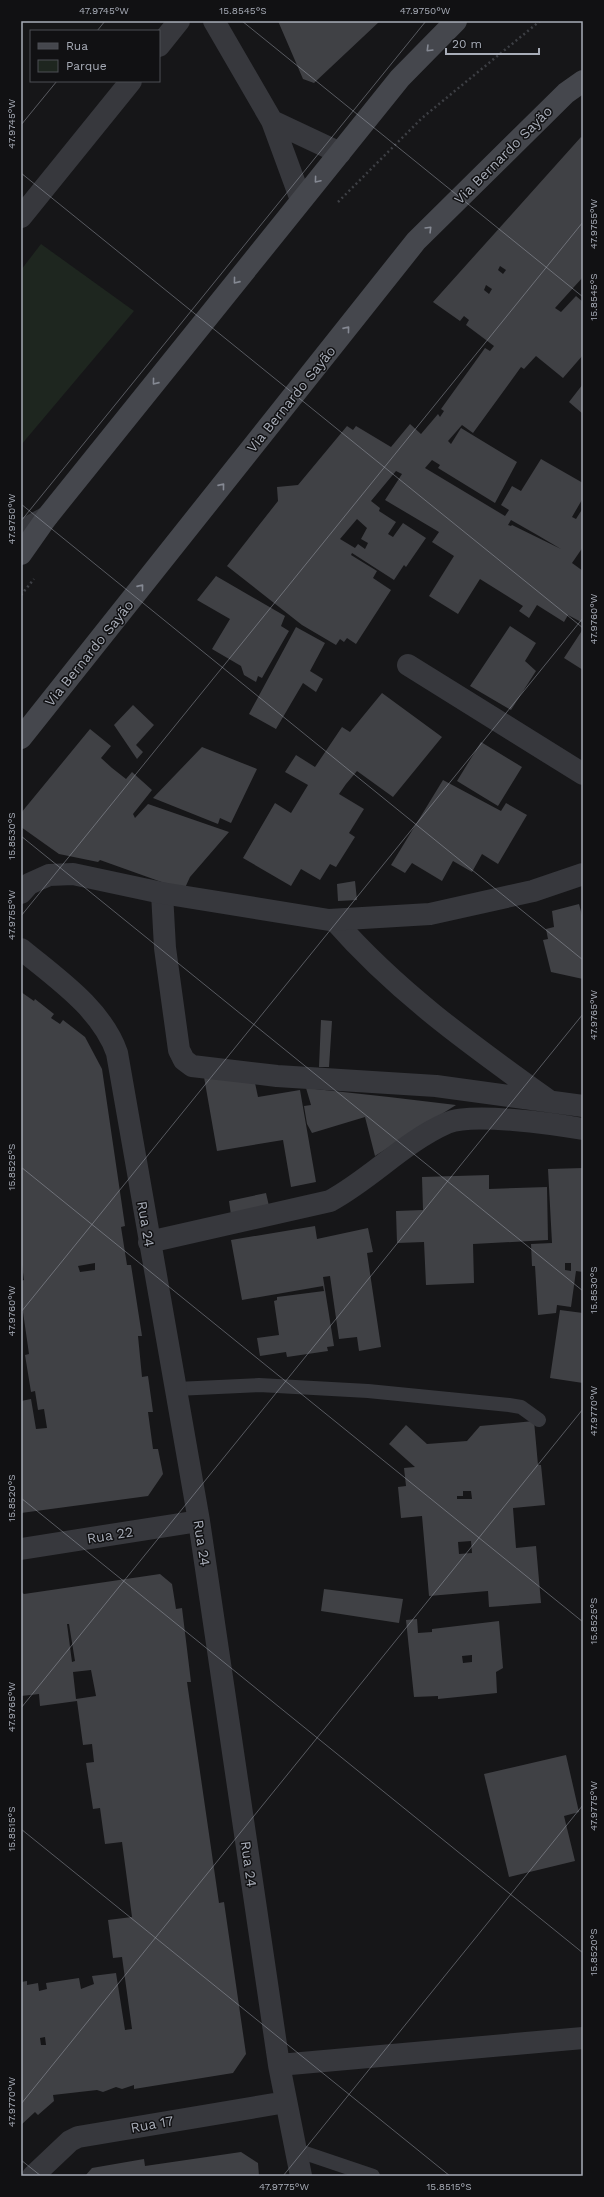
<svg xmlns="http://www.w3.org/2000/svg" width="604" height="2197" viewBox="0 0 604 2197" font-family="'Work Sans',sans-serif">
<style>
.green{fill:#1e261f}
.building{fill:#404145;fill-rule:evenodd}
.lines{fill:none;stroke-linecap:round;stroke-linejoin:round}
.path{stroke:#3d3f44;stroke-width:2.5;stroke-dasharray:2 3;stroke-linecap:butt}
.service{stroke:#37383d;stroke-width:14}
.minor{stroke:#37383d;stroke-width:22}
.tertiary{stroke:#37383d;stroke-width:22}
.secondary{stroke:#45474d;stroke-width:22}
.oneway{stroke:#858993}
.ticks{fill:none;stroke:#a8adb8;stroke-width:1;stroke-opacity:0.45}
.labels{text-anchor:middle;stroke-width:3;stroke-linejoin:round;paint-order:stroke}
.street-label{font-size:14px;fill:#a8adb8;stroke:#111113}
.neatline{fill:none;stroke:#a8adb8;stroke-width:1.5}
.ticks-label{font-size:10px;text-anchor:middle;fill:#a8adb8}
</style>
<rect width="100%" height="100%" fill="#161618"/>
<path class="green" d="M41,244L134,311L21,445V270Z"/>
<path class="building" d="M278,21H380L314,83L303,79Z
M581,137L583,139V277L555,308L561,312L576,296L583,302V355L563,378L536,356L524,369L521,367L473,433L462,425L448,441L451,444L461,428L517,462L495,503L438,468L440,465L432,460L425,468L505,516L509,510L501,505L512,486L521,491L541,459L583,483V498L572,517L576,519L583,508V547L572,563L583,571V623L568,615L564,622L537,605L529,618L519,611L523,606L480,579L458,614L429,596L454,556L432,542L439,532L385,500L402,474L396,471L371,501L380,508L379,511L396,522L388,534L393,537L403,523L426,538L406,567L404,565L394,580L352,553L351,555L377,571L373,578L391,590L356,644L347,638L344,642L340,639L336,645L302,625L227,566L278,501L277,487L298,485L347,426L353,430L356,426L391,447L410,424L421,434L438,414L440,417L444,411L441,409L485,348L490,351L494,346L466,325L469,320L464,316L460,321L433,302ZM500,266L506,270L503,274L498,270ZM486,285L492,289L489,294L484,290ZM357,519L367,528L361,539L368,543L365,549L358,544L355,548L340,539ZM511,520L539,536L561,549L512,525L511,526L508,525Z
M583,384V414L569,402Z
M216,576L285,616L281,626L289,631L262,678L258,676L256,682L244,675L241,666L212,649L230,619L197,600Z
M510,626L536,643L525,661L536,671L511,710L470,686Z
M296,627L325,643L310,671L323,679L316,692L303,683L276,729L249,714Z
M583,629V670L564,658Z
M382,693L442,737L393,797L357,771L346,784L339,794L364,809L349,833L355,837L336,867L330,864L320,880L301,869L291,886L243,858L275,803L291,813L308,785L285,772L296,755L315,767L342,727L350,732Z
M133,705L154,725L136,745L143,752L137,759L114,725Z
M90,729L111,746L101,758L112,768L126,779L132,772L152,790L133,814L135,818L148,804L229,832L190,877L184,890L100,860L98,862L59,854L21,827V813Z
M481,742L522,767L498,806L457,781Z
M202,747L257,769L231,823L220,818L218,824L153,798Z
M443,780L501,811L506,803L527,815L498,864L482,854L472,872L453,861L442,881L412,863L405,873L391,865Z
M355,881L357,900L338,901L337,884Z
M579,904L583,919V979L551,972L543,940L548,939L546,929L554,927L552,911Z
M21,992L34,1001L35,999L54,1014L51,1018L60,1024L63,1020L85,1037L102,1069L125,1226L121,1227L127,1265H131L142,1336H138L142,1377L148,1376L153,1412H148L153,1449H158L163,1474L148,1496L21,1513V1401L31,1399L36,1429L47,1428L44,1409L38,1410L35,1391L31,1392L25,1355L29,1354L21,1298V1281L24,1280L21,1257ZM95,1263V1270L80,1272L78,1266Z
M321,1020L332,1021L329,1067H319Z
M204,1077L255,1083L258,1097L300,1090L316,1182L291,1187L283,1140L217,1151Z
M306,1088L389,1097L456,1105L375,1156L365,1117L312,1133L307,1124L304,1106L311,1105Z
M583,1168V1272L576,1271L571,1307L557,1305L556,1313L538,1315L535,1266H532L531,1244L552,1243L548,1169ZM565,1263H571V1271L565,1270Z
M489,1175V1189L547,1187L548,1240L473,1244L474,1283L426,1285L424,1242L397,1243L396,1211L423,1210L422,1177Z
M266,1193L269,1206L231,1215L229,1201Z
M315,1226L317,1239L368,1228L373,1252L367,1253L381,1347L359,1351L357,1337L339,1339L330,1276L323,1277L334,1346L327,1347L328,1351L287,1357L286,1352L260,1356L257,1338L279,1335L274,1301L277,1300V1297L324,1291L323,1286L242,1300L231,1240Z
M560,1310L583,1313V1383L550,1378Z
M534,1421L538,1465H541L545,1505L513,1508L516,1548L536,1546L541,1603L489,1607L488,1591L429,1596L422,1516L401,1518L398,1487L406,1486L404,1468L415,1467L389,1444L406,1425L427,1444L467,1441L480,1426ZM463,1491H471L472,1499H457V1496H463ZM471,1541L472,1553L459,1554L458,1542Z
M160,1574L172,1584L176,1609L182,1608L191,1682H187L219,1903L224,1902L246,2054L233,2073L134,2089V2085L122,2089L116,2087L103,2092L97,2090L53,2095L54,2101L38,2115L35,2112L21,2125V1982L27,1981V1985L38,1983L39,1991L47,1989L46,1983L79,1978L81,1989L94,1984L92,1976L116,1973L125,2030L132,2029L122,1957L113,1958L108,1920L132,1917L122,1842L105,1844L100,1808L93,1809L86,1763L94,1762L92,1744L83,1745L77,1701L40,1706L39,1694L21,1696V1592L24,1594ZM67,1624H69L75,1661L72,1662ZM91,1670L96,1696L76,1699L73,1672ZM45,2037L46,2045H41L40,2038Z
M324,1589L403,1599L399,1623L321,1611Z
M417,1619L418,1633L432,1632V1629L499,1621L503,1668L496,1672L497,1693L438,1699V1696L414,1697L406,1620ZM472,1655V1662L463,1663L462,1656Z
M566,1755L579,1812L564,1816L575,1861L509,1877L484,1774Z
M241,2152L258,2163L259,2176H85L92,2168L144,2159L145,2166Z"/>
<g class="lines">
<path class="path" d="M338,202L422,118L540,21
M21,595L34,579"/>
<path class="service" d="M176,1389L259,1385L368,1391L509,1405L521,1407L539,1420
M296,2150L373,2176"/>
<path class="minor" d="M159,46L179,21
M21,217L131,81
M408,665L583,774
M162,893L165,948L179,1050L184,1060L192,1066L277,1076L436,1086L583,1106
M334,920C397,992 470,1044 548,1100
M21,949C56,978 102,1009 117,1053L199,1521L279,2065L301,2176
M149,1242L330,1201C371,1179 404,1142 447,1123C472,1112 554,1124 583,1129
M21,1549L199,1521
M279,2065L583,2038
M33,2176L70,2141L78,2137L286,2102"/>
<path class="tertiary" d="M214,21L272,121L301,200
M272,121L340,153
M21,531L47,517
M21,893L29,884L49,875L73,874L162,893L329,920L430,914L533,891L583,874"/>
<path class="secondary" d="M21,554L47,517L400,78L456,21
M21,738L416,241L566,93L583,81"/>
</g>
<defs><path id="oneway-chevron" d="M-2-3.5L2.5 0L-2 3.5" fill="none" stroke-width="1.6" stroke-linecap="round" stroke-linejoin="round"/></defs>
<g class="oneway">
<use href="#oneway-chevron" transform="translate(429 49) rotate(135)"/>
<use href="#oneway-chevron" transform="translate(317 180) rotate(130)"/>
<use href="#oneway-chevron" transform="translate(429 229) rotate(-45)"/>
<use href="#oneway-chevron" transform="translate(236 281) rotate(129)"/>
<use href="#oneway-chevron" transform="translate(347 329) rotate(-51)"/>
<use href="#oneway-chevron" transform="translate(155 382) rotate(129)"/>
<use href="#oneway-chevron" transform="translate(222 486) rotate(-51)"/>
<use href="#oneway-chevron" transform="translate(141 587) rotate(-51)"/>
</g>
<path class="ticks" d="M242,21L583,297M97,31L105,21M21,125L57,81M21,173L583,628M21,504L583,960M21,521L426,21M21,836L583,1291M21,916L583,222M21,1167L583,1622M21,1312L583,618M21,1498L583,1953M21,1708L583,1014M21,1829L450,2176M21,2104L583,1409M21,2160L41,2176M283,2176L583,1805"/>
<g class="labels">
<g class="street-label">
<text transform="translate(503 155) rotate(-45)" y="5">Via Bernardo Sayão</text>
<text transform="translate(291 399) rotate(-51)" y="5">Via Bernardo Sayão</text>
<text transform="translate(89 653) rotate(-51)" y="5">Via Bernardo Sayão</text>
<text transform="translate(146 1224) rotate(80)" y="5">Rua 24</text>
<text transform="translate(110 1535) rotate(-9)" y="5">Rua 22</text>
<text transform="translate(202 1543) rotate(81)" y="5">Rua 24</text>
<text transform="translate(249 1864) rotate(82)" y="5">Rua 24</text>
<text transform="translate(152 2124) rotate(-10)" y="5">Rua 17</text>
</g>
</g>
<rect width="604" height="2197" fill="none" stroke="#111113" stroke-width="44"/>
<rect x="30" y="30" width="130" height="52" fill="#111113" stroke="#4d4f55"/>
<rect x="38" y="43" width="20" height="6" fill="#45474d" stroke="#4d4f55"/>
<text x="66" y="50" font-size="12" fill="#a8adb8">Rua</text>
<rect x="38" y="60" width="20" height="12" fill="#1e261f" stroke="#4d4f55"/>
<text x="66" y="70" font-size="12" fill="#a8adb8">Parque</text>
<path d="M446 48v6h93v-6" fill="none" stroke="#a8adb8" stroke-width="2"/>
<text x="452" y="48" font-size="12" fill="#a8adb8" stroke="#111113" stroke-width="3" paint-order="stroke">20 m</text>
<rect x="22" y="22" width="560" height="2153" class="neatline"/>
<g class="ticks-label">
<text x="104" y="14">47.9745°W</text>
<text x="243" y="14">15.8545°S</text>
<text x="425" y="14">47.9750°W</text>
<text transform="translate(11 124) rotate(-90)" y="4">47.9745°W</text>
<text transform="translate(593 224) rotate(-90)" y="4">47.9755°W</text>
<text transform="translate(593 297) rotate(-90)" y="4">15.8545°S</text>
<text transform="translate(11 519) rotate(-90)" y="4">47.9750°W</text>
<text transform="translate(593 619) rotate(-90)" y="4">47.9760°W</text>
<text transform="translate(11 836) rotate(-90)" y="4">15.8530°S</text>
<text transform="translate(11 915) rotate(-90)" y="4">47.9755°W</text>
<text transform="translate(593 1015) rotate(-90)" y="4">47.9765°W</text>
<text transform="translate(11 1167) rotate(-90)" y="4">15.8525°S</text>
<text transform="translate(593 1290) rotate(-90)" y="4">15.8530°S</text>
<text transform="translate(11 1311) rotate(-90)" y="4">47.9760°W</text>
<text transform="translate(593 1411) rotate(-90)" y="4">47.9770°W</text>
<text transform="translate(11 1498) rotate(-90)" y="4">15.8520°S</text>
<text transform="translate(593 1621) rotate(-90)" y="4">15.8525°S</text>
<text transform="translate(11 1707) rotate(-90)" y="4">47.9765°W</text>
<text transform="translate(593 1806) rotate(-90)" y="4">47.9775°W</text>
<text transform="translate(11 1829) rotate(-90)" y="4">15.8515°S</text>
<text transform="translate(593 1952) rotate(-90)" y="4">15.8520°S</text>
<text transform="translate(11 2102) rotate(-90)" y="4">47.9770°W</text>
<text x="284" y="2190">47.9775°W</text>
<text x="449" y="2190">15.8515°S</text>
</g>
</svg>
